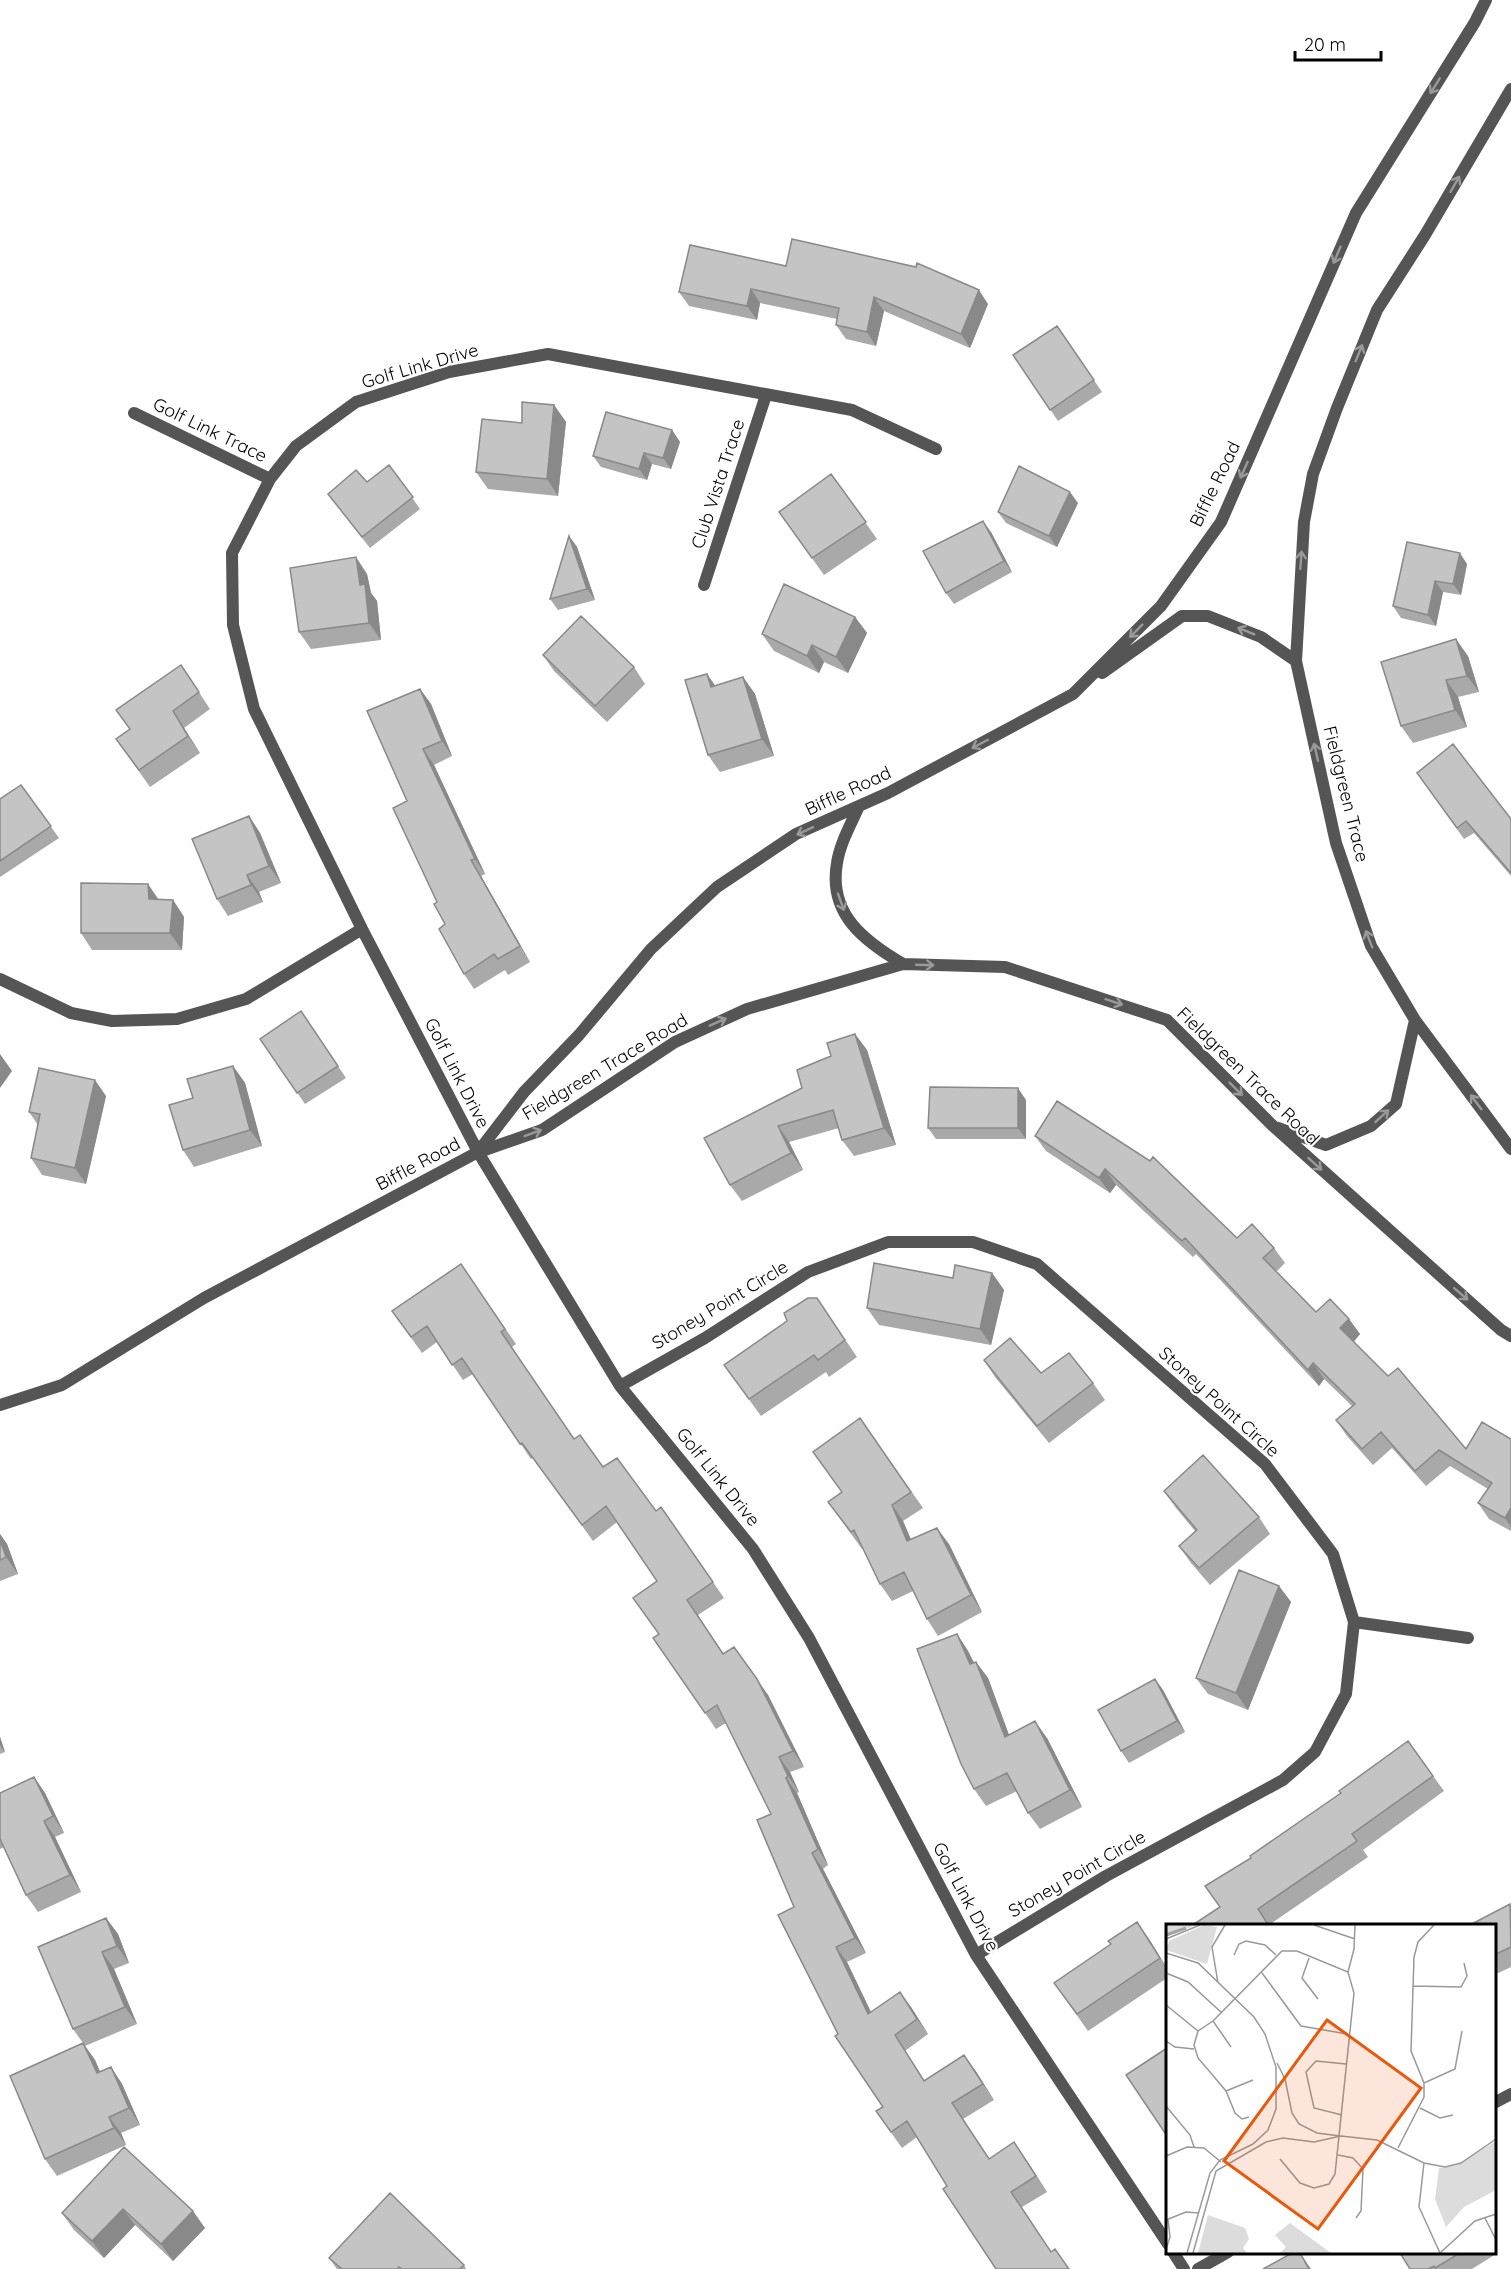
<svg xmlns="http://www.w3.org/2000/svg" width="1511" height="2269" viewBox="0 0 1511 2269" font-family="Quicksand,sans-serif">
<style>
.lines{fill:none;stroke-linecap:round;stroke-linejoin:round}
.minor{stroke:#555;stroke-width:12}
.tertiary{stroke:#555;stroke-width:12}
.wall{fill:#a9a9a9}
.shaded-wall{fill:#898989}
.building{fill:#c4c4c4;stroke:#898989;stroke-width:1.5}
.oneway{stroke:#999}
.labels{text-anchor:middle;stroke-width:4.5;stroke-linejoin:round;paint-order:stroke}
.street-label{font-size:18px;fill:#000;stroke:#fff}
.inset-river{fill:none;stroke:#a3a3a3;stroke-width:3}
.inset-road{fill:none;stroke:#999;stroke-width:1.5}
.view{fill:#e8590c;fill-opacity:0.15;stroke:#e8590c;stroke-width:3}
.inset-edge{fill:none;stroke:#000;stroke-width:3}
</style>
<rect width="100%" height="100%" fill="#fff"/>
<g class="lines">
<path class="minor" d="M134,413L270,479
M936,449L852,410L548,354L449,372L356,402L296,446L270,479L232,553L233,625L254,709L362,929L478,1152L620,1386L753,1549L809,1638L976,1955L1168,2244
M704,585L766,395
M0,979L71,1013L112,1021L177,1019L246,999L362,929
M620,1386L705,1338L808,1272L888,1242H973L1037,1264L1265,1464L1333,1554L1354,1622L1346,1694L1315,1752L1283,1780L1106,1876L976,1955
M1354,1622L1468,1638
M1494,2103L1511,2094
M1173,2252L1184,2269
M1198,2269L1228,2252"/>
<path class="tertiary" d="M1511,89L1425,235L1377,310L1337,408L1313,474L1304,522L1296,661L1336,843L1371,946L1415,1020L1511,1149
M1102,673L1182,616H1208L1261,637L1296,661
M859,806C851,824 840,843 837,863C828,914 864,941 903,964
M1278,1128L1326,1145L1371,1126L1396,1104L1415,1020
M479,1152L542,1130L675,1042L747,1009L903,964L1005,967L1167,1020L1272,1125L1501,1330L1511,1336
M0,1405L62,1385L204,1298L478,1152L524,1092L579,1035L651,949L717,887L796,834L888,793L1073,694L1161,606L1221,522L1356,213L1475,22L1486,0"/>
</g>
<path class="wall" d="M786,266L988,304L970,348L884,311L876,346L846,339L836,325L837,319L760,303L757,320L689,306L679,292Z
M1057,326L1102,392L1058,421L1013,355Z
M554,405L566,422L558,496L488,489L476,472L522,423Z
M672,430L680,442L671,469L652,464L647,480L601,467L593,456Z
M389,465L420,509L370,548L328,494L367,482Z
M831,474L877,539L824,575L779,512Z
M1078,503L1057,547L1006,523L998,512Z
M991,532L1012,572L954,604L946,593Z
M569,536L577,547L595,600L558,610L550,599Z
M1407,542L1467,564L1461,595L1443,592L1436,626L1401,618L1393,606Z
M367,574L371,593L377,601L381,640L311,649L299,632Z
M855,617L867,633L848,673L824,662L819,673L774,651L762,634Z
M543,655L634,667L645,684L607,722L554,671Z
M1468,656L1479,692L1458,697L1467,727L1413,743L1401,726Z
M181,665L210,709L184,728L200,753L150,787L116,739L130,729Z
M707,674L715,686L743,677L755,694L774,756L720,772L708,755Z
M420,689L431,704L452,756L434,765L485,874L481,876L530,962L508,975L505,970L474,989L464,974L437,902L407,801Z
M1417,773L1511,819V876L1474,833L1464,839Z
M21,785L59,838L0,877V799Z
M249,816L260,833L281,883L259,892L263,902L228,916L217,899Z
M148,884L159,900H173L184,917L182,950H92L81,933Z
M301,1011L346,1078L305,1104L260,1039Z
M855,1034L867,1050L896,1145L854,1156L842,1140L839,1128L789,1142L803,1170L742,1201L730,1185L802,1088L831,1056Z
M233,1066L245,1083L262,1146L194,1167L183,1150L193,1098Z
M106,1096L86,1184L42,1175L31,1158L38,1125L29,1112Z
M1026,1100V1139H936L928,1128Z
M1057,1101L1237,1238L1274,1248L1285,1263L1276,1272L1316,1312L1349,1319L1360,1334L1354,1342L1388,1376L1466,1449L1511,1439V1531L1489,1519L1478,1503L1488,1489L1450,1466L1426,1486L1392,1448L1373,1465L1347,1436L1336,1420L1352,1406L1324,1379L1319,1386L1196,1254L1193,1257L1116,1185L1110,1193L1046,1151L1035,1136Z
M461,1264L516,1344L512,1347L574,1439L603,1467L656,1511L661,1507L724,1598L698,1615L723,1653L768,1695L804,1767L790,1772L799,1792L797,1793L828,1865L823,1869L866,1953L847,1962L871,2012L911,2007L928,2034L905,2051L924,2080L975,2070L994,2100L963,2119L989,2158H1025L1047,2192L1022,2207L1051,2252L1069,2269L947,2186L917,2137L902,2148L887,2127L883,2107L838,2034L794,1907L771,1814L726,1723L716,1729L653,1638L659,1635L657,1581L617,1522L593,1541L533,1458L531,1459L473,1374L463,1380L437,1342L422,1353L392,1311Z
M992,1273L1004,1290L991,1345L879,1325L867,1308L953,1278Z
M817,1298L857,1357L829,1377L826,1372L761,1416L724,1365L787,1321Z
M984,1360L1041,1373L1093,1383L1105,1400L1049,1443L995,1377Z
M860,1418L923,1508L903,1521L911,1540L949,1544L982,1612L938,1636L927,1619L913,1591L892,1601L880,1584L863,1549H862L828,1502L842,1492Z
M1164,1491L1259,1517L1270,1534L1210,1585L1191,1563L1179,1546L1195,1531L1176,1508Z
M0,1534L7,1544L18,1574L0,1581Z
M1279,1586L1291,1602L1248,1710L1208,1694L1196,1678Z
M957,1634L968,1651L974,1662H976L988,1678L1009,1735L1047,1738L1082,1807L1040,1829L1028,1813L1017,1791L986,1806L974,1789Z
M1155,1679L1163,1690L1185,1732L1129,1763L1121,1751Z
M0,1737L5,1752L0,1754Z
M1408,1741L1444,1791L1363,1850L1368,1857L1269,1925V1926H1191L1220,1907L1251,1858L1341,1793Z
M34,1777L45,1793L64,1833L55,1837L81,1892L38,1912L26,1895L4,1847L0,1849V1793Z
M1511,1904V1967L1494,1975V1926Z
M106,1918L118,1934L129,1963L114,1969L137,2024L85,2046L95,2060L100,2072L111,2067L122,2084L140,2125L121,2133L126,2145L57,2176L45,2159L83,2043L73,2029Z
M1149,1939L1167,1968V1978L1088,2031L1054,1983Z
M124,2147L205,2228L173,2261L135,2225L104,2258L74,2230L62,2213Z
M1494,2252L1496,2254L1472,2269H1410L1400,2253Z
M329,2258L464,2265L466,2269H337Z"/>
<path class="shaded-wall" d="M751,289L760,303L757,320L747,306Z
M979,290L988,304L970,348L961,334Z
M874,297L884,311L876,346L867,332Z
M554,405L566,422L558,496L547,479Z
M672,430L680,442L671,469L663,458Z
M644,453L652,464L647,480L639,469Z
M1070,492L1078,503L1057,547L1049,536Z
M983,521L991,532L1012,572L1004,561Z
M569,536L577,547L595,600L587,589Z
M1460,553L1467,564L1461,595L1453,584Z
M356,557L367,574L371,593L377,601L381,640L369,623L360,585Z
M1435,581L1443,592L1436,626L1428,615Z
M855,617L867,633L848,673L836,657Z
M1456,639L1468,656L1479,692L1467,676Z
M812,645L824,662L819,673L807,656Z
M707,674L719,691L711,687Z
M743,677L755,694L774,756L762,739Z
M1446,680L1458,697L1467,727L1455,710Z
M420,689L431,704L452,756L442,741Z
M173,711L184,728L200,753L188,736Z
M423,749L434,765L485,874L475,859Z
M249,816L260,833L281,883L269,866Z
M471,860L481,876L530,962L520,946Z
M247,875L259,892L263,902L251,885Z
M148,884L159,901L149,899Z
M173,900L184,917L182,950L170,933Z
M855,1034L867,1050L896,1145L884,1128Z
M0,1054L12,1071L0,1088Z
M233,1066L245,1083L262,1146L250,1130Z
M95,1080L106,1096L86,1184L75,1168Z
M1018,1088L1026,1100V1139L1018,1128Z
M778,1126L789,1142L803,1170L791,1153Z
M1105,1169L1116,1185L1110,1193L1099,1178Z
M992,1273L1004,1290L991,1345L980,1329Z
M1349,1319L1360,1334L1351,1344L1340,1328Z
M1313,1363L1324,1379L1319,1386L1308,1370Z
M892,1505L903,1521L919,1558L907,1541Z
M1511,1508V1527L1505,1518Z
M937,1528L949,1544L982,1612L971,1595Z
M0,1534L7,1544L18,1574L6,1557L0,1540Z
M1279,1586L1291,1602L1248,1710L1236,1693Z
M957,1634L968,1651L982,1680L970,1664Z
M976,1662L988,1678L1016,1754L1005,1737Z
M757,1679L768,1695L804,1767L793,1751Z
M1155,1679L1163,1690L1185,1732L1177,1721Z
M1035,1721L1047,1738L1082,1807L1070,1790Z
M0,1737L5,1752L0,1745Z
M779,1757L790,1772L799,1792L788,1776Z
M34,1777L45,1793L64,1833L53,1816Z
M786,1778L797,1793L828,1865L818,1849Z
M44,1821L55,1837L81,1892L70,1875Z
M812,1853L823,1869L866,1953L855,1938Z
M106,1918L118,1934L129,1963L117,1946Z
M1137,1922L1149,1939L1167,1969L1160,1958Z
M836,1947L847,1962L879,2029L868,2014Z
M102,1952L114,1969L137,2024L125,2007Z
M900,1992L911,2007L928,2034L917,2019Z
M83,2043L95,2060L108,2090L97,2073Z
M964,2055L975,2070L994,2100L983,2084Z
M111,2067L122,2084L140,2125L129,2108Z
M109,2117L121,2133L126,2145L114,2128Z
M1014,2142L1025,2158L1047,2192L1036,2176Z
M123,2209L135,2225L104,2258L92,2241Z
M193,2211L205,2228L173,2261L161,2244Z
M1300,2253L1311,2269H1309Z"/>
<path class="building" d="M792,239L916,267L917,263L979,290L961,334L874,297L867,332L836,325L839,308L751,289L747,306L679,292L690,245L786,266Z
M1057,326L1094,380L1050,410L1013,355Z
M522,402L554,405L547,479L476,472L482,419L522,423Z
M606,412L672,430L663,458L644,453L639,469L593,456Z
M389,465L413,497L362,537L328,494L356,470L367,482Z
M1019,466L1070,492L1049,536L998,512Z
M831,474L866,522L812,558L779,512Z
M983,521L1004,561L946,593L923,551Z
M569,536L587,589L550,599Z
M1407,542L1460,553L1453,584L1435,581L1428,615L1393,606Z
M356,557L360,585L365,584L369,623L299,632L290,568Z
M784,584L855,617L836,657L812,645L807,656L762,634Z
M581,616L634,667L595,706L543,655Z
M1456,639L1467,676L1446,680L1455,710L1401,726L1381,662Z
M181,665L199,692L173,711L188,736L139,770L116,739L130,729L116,710Z
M707,674L711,687L743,677L762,739L708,755L685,680Z
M420,689L442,741L423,749L475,859L471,860L520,946L498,959L494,954L464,974L439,929L445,924L434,904L437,902L393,808L407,801L367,711Z
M1453,744L1511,819V873L1466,821L1457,828L1417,773Z
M21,785L51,826L0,861V799Z
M249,816L269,866L247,875L251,885L217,899L192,839Z
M81,883L148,884L149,899L173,900L170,933H81Z
M301,1011L338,1066L297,1093L260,1039Z
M855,1034L884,1128L842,1140L833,1110L778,1126L791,1153L730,1185L704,1138L802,1088L797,1070L831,1056L827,1043Z
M233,1066L250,1130L183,1150L169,1105L193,1098L187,1079Z
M39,1068L95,1080L75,1168L31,1158L40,1114L29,1112Z
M930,1087L1018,1088V1128H928Z
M1057,1101L1150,1161L1153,1157L1237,1238L1252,1224L1274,1248L1263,1258L1316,1312L1330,1299L1349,1319L1340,1328L1388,1376L1398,1368L1466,1449L1482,1422L1511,1439V1508L1505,1518L1478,1503L1492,1483L1439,1450L1415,1471L1381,1432L1362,1449L1336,1420L1355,1404L1313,1363L1308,1370L1185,1238L1182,1241L1105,1169L1099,1178L1035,1136Z
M874,1263L953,1278L955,1265L992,1273L980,1329L867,1308Z
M461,1264L505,1329L501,1332L574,1439L580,1435L603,1467L617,1458L656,1511L661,1507L713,1582L687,1600L723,1654L734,1647L757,1679L793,1751L779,1757L788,1776L786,1778L818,1849L812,1853L855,1938L836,1947L868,2014L900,1992L917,2019L895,2035L924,2081L964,2055L983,2084L952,2103L989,2159L1014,2142L1036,2176L1011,2192L1051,2252L1055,2249L1069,2269H996L943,2189L947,2186L907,2121L891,2132L876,2111L883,2107L835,2036L838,2034L778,1915L794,1907L757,1820L771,1814L717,1705L705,1713L653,1638L659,1634L633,1598L657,1581L606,1506L582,1525L522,1443L520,1444L462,1358L452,1365L427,1326L411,1337L392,1311Z
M808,1298H817L845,1340L818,1360L814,1355L749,1399L724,1365L787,1321L784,1313Z
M1010,1338L1041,1373L1069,1353L1093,1383L1037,1426L984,1360Z
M860,1418L911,1492L892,1505L907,1541L937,1528L971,1595L927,1619L904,1572L880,1584L854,1530L851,1532L828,1502L842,1492L813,1452Z
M1203,1455L1259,1517L1199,1568L1179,1546L1197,1530L1164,1491Z
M0,1540L6,1557L0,1560Z
M1239,1570L1279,1586L1236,1693L1196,1678Z
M957,1634L970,1664L976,1662L1005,1737L1035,1721L1070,1790L1028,1813L1007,1773L974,1789L961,1764L917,1649Z
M1155,1679L1177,1721L1121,1751L1098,1710Z
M1408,1741L1433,1776L1352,1834L1357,1841L1258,1909L1269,1926H1191L1220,1907L1205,1886L1251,1858L1250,1856L1341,1793L1339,1791Z
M34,1777L53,1816L44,1821L70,1875L26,1895L0,1839V1793Z
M1510,1904L1511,1947L1494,1955V1926H1468Z
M106,1918L117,1946L102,1952L125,2007L73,2029L38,1947Z
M1137,1922L1160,1958L1077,2014L1054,1983L1111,1944L1108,1941Z
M83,2043L97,2073L111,2067L129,2108L109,2117L114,2128L45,2159L10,2076Z
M1167,2048V2136L1126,2075Z
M124,2147L193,2211L161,2244L123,2209L92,2241L62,2213Z
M390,2193L464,2265L460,2269H402L399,2267L397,2269H342L329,2258Z
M1292,2253H1300L1309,2269H1263Z
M1400,2253H1460L1435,2268L1434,2266L1428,2269H1410Z"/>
<defs><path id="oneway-shaft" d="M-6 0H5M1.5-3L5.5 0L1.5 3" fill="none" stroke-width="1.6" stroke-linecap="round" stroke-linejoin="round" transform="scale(1.5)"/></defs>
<g class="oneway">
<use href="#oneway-shaft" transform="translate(1435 86) rotate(122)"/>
<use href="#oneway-shaft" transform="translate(1455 184) rotate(-60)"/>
<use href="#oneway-shaft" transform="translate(1337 255) rotate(113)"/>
<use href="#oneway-shaft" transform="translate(1359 353) rotate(-68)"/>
<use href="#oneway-shaft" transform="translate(1244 470) rotate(114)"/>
<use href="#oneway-shaft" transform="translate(1301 560) rotate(-85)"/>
<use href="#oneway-shaft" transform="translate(1136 631) rotate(135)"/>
<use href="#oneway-shaft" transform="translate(1246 631) rotate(-158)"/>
<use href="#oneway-shaft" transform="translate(980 744) rotate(152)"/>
<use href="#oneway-shaft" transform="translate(1316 752) rotate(-103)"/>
<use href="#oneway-shaft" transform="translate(805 831) rotate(155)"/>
<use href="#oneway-shaft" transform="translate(841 902) rotate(70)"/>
<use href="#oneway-shaft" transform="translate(1369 939) rotate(-111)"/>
<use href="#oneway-shaft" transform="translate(925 965) rotate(2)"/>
<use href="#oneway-shaft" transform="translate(1114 1002) rotate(18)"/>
<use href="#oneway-shaft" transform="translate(718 1022) rotate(-24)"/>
<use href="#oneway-shaft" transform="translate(1236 1089) rotate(45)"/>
<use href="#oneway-shaft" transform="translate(1476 1102) rotate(-127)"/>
<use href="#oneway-shaft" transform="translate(1382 1116) rotate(-42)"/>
<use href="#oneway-shaft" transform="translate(533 1133) rotate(-20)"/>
<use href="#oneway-shaft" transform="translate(1315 1164) rotate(42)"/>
<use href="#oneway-shaft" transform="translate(1461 1294) rotate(41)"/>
</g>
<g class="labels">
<g class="street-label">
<text transform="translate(420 366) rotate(-16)" y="6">Golf Link Drive</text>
<text transform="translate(210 430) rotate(26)" y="6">Golf Link Trace</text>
<text transform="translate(718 484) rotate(-72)" y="6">Club Vista Trace</text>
<text transform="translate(1215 484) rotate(-64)" y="6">Biffle Road</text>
<text transform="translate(848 791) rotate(-25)" y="6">Biffle Road</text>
<text transform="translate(1346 794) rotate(76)" y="6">Fieldgreen Trace</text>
<text transform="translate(605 1067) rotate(-31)" y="6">Fieldgreen Trace Road</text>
<text transform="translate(457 1073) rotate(63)" y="6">Golf Link Drive</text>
<text transform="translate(1248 1076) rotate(44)" y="6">Fieldgreen Trace Road</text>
<text transform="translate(418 1164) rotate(-28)" y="6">Biffle Road</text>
<text transform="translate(720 1305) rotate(-31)" y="6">Stoney Point Circle</text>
<text transform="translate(1219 1402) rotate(42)" y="6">Stoney Point Circle</text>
<text transform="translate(718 1477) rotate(51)" y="6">Golf Link Drive</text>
<text transform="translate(1077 1874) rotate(-30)" y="6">Stoney Point Circle</text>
<text transform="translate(966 1897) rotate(62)" y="6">Golf Link Drive</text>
</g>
</g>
<g transform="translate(1166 1924)">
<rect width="330" height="330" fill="#fff"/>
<path d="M0,1H30L0,13ZM38,1L51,3L41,40L0,26L3,17ZM330,217V266L298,283L280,303L269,275L273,244L291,241ZM42,291L79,304L83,315L77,324L81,329H32ZM124,299L165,329H114L120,323L109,311Z" fill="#dcdcdc"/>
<path class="inset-river" d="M0,11L20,4"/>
<path class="inset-road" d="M148,1L189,15M0,15L34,1M0,29L32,39L88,93L99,110L110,143V185L102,206L87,220L54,236L44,249L21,329M68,31L73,20L80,17L99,21L110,31M143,34L136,54L152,75M182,48L188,25L189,1M0,49L22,58L56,89M96,49L135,102L181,110M52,59L46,23L59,1M247,62L295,63L301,52L298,39M0,81L32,107M47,97L65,123M0,117L9,123L28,125M111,139L119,155L126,189L133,200L151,209L174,212M258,159L289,145L296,107M60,167L87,156M0,182L24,211L28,223M254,184L274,194L287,191M176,191L148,184L140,148L150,137L180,140M83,193L76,195L69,189L60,167L32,134L28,121L32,107L47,97L116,27H131L182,48L188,69L169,250L163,260L148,264L134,259L114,235M232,224L258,173V159L245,127L248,33L252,18L268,1M172,231L187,234L197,245L195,287L190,294M0,232L21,223L38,224L55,238M258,239L253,283L274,329M319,294L330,316M0,296L20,288L33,289M0,325L4,313L2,295M27,329L50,247L100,218L117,214L148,218L175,212L211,216L258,239L279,243L295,239L330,215M274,329L309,297L330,290"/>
<path class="view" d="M161,96L255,164L152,305L58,237Z"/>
<rect width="330" height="330" class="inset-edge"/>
</g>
<path d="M1295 51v9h86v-9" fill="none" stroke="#000000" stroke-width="3"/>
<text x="1304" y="51" font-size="18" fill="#000000" stroke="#ffffff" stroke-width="4.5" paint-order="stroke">20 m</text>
</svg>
